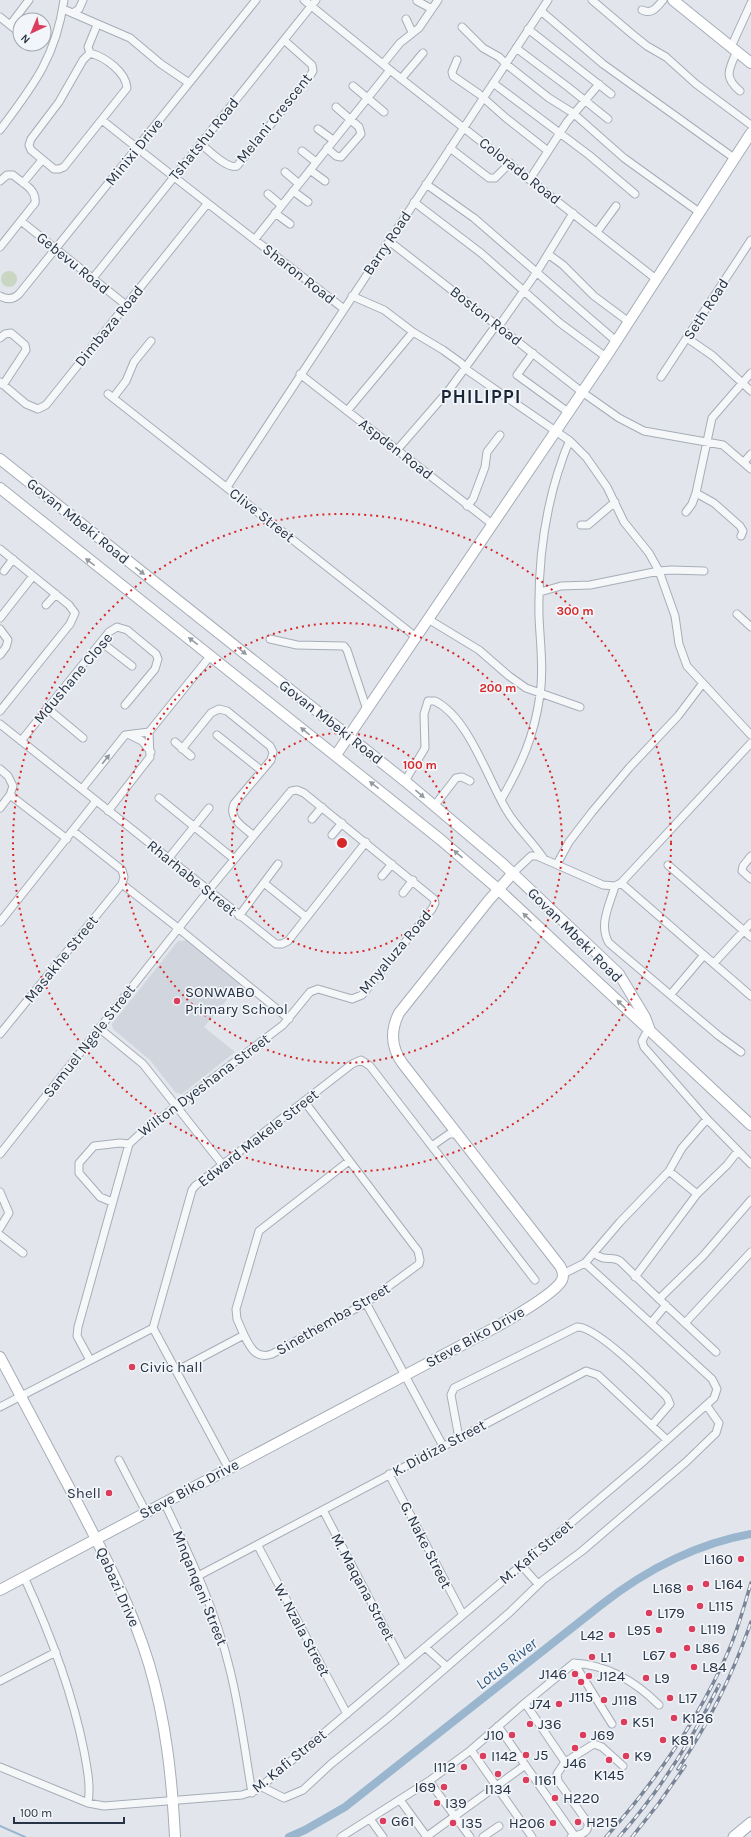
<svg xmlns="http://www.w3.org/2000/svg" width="751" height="1837" viewBox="0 0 751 1837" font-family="Karla,sans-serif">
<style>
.built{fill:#d0d5de}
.green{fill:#c8d6c2}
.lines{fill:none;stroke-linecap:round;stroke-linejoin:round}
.stream{stroke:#9ab6cf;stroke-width:2}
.canal{stroke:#9ab6cf;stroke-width:8}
.street-casing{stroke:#a6adb7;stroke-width:9}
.secondary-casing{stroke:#a6adb7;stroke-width:12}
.primary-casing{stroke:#a0abb8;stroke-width:13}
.street{stroke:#f5f7f9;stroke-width:7}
.secondary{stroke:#fff;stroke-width:10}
.primary{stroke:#fff;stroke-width:11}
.rail-casing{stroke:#7a8697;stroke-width:3.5}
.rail{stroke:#f2f5f9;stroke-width:2;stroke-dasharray:6;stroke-linecap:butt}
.oneway{fill:#949aa2}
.oneway2{fill:#8e969f}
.ring{fill:none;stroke:#d62828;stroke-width:2;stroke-dasharray:2 4}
.poi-dot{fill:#db3d5d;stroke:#f2f5f9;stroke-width:1.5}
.labels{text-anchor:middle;stroke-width:3.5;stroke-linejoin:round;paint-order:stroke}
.street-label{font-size:15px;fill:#283445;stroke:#f2f5f9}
.poi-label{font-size:15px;fill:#283445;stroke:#f2f5f9;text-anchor:start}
.water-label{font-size:16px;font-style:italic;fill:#2e567d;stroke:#f2f5f9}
.district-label{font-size:19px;font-weight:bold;letter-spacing:1px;fill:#1a2536;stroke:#f2f5f9}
.centre{fill:#d62828;stroke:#f2f5f9;stroke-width:2}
.ring-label{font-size:12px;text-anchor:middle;font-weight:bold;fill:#d62828;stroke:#f2f5f9;stroke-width:3.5;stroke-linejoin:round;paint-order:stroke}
</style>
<rect width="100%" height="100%" fill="#e2e6ec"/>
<path class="built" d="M188,940L241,983L204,1027L235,1052L182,1094L176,1093L150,1060L113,1029L112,1024L178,941Z"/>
<path class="green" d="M1 279a8 8 0 1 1 16 0a8 8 0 1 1-16 0Z"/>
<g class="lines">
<path class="stream" d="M0,1826L25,1837"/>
<path class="canal" d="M289,1837L305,1830L345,1807L601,1605C646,1570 695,1544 751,1534"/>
<defs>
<path id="street" d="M304,0L390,70L656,279
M592,0L632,34L647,46L666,57L696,84L751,125
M417,1L432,9
M63,9L130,38L161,64L189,83
M642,10C652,15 657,7 663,0
M541,11L603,64L734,158
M73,13L79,9L83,0
M0,17L20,33
M406,19L412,32
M10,25L29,0
M462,27L483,48L499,57L506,64L549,98L573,113L624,158L699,212
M528,29L611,94
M731,47L751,3
M516,48L568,87L608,119
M737,51C729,69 723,77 740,91
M90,53C105,57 126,72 127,88L64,167L59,169H54L31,150L29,145L31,139L59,102L83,60Z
M90,53L88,47L97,25
M457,60L452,72L453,76L479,94L506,118L548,151
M383,64L400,43L419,28L438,0
M401,79L423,53
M493,83L589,155L635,194
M353,86L384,112
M102,120C182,184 263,246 344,309
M318,129L333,140
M0,130C33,86 56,57 64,0
M201,144C208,150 228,170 237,166L310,76L313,71L312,65L284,40
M327,148L336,156L341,157L361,134L359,127L336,107
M450,148L489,178H495L510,163
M302,151L316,162
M310,170L325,181
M285,172L299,184
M530,179L567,122L599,84
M0,181L7,175H13C22,183 37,189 35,203L0,247
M23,183L42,160
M426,184L474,218L616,341
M293,191L308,202
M268,194L281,205
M414,202L481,253L560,323L606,357
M275,213L290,224
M21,221L126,305
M597,232L616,206
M255,239L390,70
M389,241L582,392L619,418L644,431L723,445L751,469
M548,254L563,265L594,296L629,322
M93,278L316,0
M0,296C7,300 13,300 19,294L256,0
M352,296L384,310L413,332L443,350L461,363L467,370L570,441L586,457L607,487L624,522L649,553L659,571L675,616L679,644L687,666L751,735
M499,326L537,272L573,213
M0,338L5,334L11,333L25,345L26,350L3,385
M687,338L713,356L751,391
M533,353L517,375L568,412
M300,374L492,524
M661,377L751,240
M0,382L26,404L38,409L46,405L207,204
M108,394L416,637
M113,398L126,381L134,362L151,341
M347,411L413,332
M397,450L449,390L497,324
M744,462L751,454
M227,487L548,0
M696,493L714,503L740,526L743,531L741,536
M467,506L473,499L485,467L487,452L500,435
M686,512L692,504L696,493L712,418L751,373
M581,525H588L615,502
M0,549L69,605L75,613L70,624L0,711
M4,571L13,559
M540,592L561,586L590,585L659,571L671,570L704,571
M46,605L56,594
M737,614L751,627
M0,618L33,576
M428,619L479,650L509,676L526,688L580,707
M0,629L8,640L6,647L0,655
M270,639L297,645L344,646L347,650L367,710
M101,642L132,666
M47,708L83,738
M0,724L276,944H282L288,941L366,842
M130,735L142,741L151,752
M217,735L262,771
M21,741L109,632L117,627L127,630L156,654L158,659L155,669L125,705
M175,742L191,756
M182,749L211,713L219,709L227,711L270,746L273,752L271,760L234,804C228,818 243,827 253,835
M0,769L8,776L13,786L10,795L0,808
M405,781L425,748L424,714L428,701H435C469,718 488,780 507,811C517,828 533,842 544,859
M82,789L125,735L149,732
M10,795L67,839
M159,798L234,859
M501,800C522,763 534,737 540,695C544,669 540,642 539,616C538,566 543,520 558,472C562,462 564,451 570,441
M435,805L456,778L462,777L470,781
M108,811L150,757L149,732L211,655
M312,819L322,807
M332,835L342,823
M751,856L743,866L742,871L751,879
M168,859L209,808
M557,864L569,842L592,812L629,768L678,716L703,683
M668,865L751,937
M513,873L531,856H537L603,885L615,886L621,883L751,743
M382,876L392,864
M264,883L306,917
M621,883L751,996
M122,884L178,928L289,1019
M615,886C610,904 598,925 609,943L719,1036L741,1052
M403,893L413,880
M239,916L278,864
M0,922L96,801
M714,963L751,923
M671,994L704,955
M99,1028L143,1064L222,1164
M0,1034L122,884L124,877L122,870L73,831
M645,1035L642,1041L644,1047L707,1119
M432,1146L449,1134H457
M0,1154L208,891L291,791L297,790L304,793L434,899L435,903L432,909L362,995L352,999L318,989L310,992L283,1025L141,1133L129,1144L78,1327L77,1336L90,1360
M669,1171L697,1194
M0,1192L9,1213L0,1228
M112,1202L100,1197L79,1173V1163L94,1146L120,1143L129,1144
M0,1235L23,1253
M594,1253C606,1263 611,1255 620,1261L659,1299
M585,1263L620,1222L669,1171L682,1148L707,1119L751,1164
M635,1277L697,1194L727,1165L738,1151
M366,1303L443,1446
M651,1323L666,1305
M685,1323L751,1252
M153,1328L192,1190L195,1186L352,1064L361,1060L370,1066L535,1280
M153,1328L229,1469
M244,1335L237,1319L236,1309L259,1231L349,1161
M716,1352L659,1299L703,1256L751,1200
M176,1371L244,1335C250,1347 256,1360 272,1354L366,1303L419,1264L420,1260L418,1251L304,1101
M0,1407L153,1328
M459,1438L451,1395L454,1388L577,1327C596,1326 652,1382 667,1397L670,1404L652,1425
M119,1460L146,1512
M389,1474L463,1615
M164,1502C190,1556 216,1611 230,1670C240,1710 245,1752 252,1793
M323,1510L404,1665
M258,1546L347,1714
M521,1565L538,1584
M198,1576L586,1371L598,1375L667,1440
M24,1577C50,1633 72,1690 84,1751C87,1768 91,1786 88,1803
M425,1647L446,1666
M574,1663L612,1724
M0,1681L56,1652
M525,1703L565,1762L557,1774L558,1781L588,1823C589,1835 579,1834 571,1837
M498,1726L574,1835
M471,1750L532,1837
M565,1762L594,1744L602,1747L623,1766
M0,1767L88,1803L104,1806L242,1795L257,1790L645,1460L714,1398L717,1389L712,1379L585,1263L563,1274
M429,1781L470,1837
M262,1787L284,1798L303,1790L331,1764L388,1718L509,1613L543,1580L582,1551L686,1462L716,1433L719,1423L707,1406
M400,1800L427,1837
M370,1819L383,1837
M341,1837L429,1781L471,1750L525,1703L574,1663C608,1665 635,1681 659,1705
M426,1837L524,1766
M483,1837L499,1826"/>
<path id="secondary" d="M673,0L751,63
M0,459L405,781L502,863L619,974L645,1017L649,1028
M0,488L441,840L498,889L751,1125
M336,755L606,357L751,133
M0,1357C26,1406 52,1455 78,1504C105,1556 132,1608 149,1664C166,1721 172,1778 175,1837
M0,1590L496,1327C510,1319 555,1294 562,1280C564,1275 563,1271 560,1266L403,1064C391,1048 390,1031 399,1013L489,900L513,873"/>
<path id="primary" d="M734,1837L751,1823"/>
</defs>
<use href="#street" class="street-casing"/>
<use href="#secondary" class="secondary-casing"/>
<use href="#primary" class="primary-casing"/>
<use href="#street" class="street"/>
<use href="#secondary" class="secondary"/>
<use href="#primary" class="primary"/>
<defs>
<path id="rail" d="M678,1769C709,1723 733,1674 751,1622
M606,1837C655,1782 698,1720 728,1652C738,1630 744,1606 751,1583
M619,1837C659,1792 692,1740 719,1685
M632,1837L659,1803L685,1766"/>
</defs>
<use href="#rail" class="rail-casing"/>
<use href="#rail" class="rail"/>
</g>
<defs><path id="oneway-solid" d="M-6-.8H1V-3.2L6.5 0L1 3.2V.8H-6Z"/></defs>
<g class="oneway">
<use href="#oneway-solid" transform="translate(90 562) rotate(-142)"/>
<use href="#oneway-solid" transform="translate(140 571) rotate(38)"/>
<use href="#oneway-solid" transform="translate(193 641) rotate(-143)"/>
<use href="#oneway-solid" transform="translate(242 651) rotate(39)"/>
<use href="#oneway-solid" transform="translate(305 731) rotate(-141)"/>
<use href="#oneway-solid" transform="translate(374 785) rotate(-142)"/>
<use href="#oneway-solid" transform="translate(420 794) rotate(40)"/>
<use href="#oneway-solid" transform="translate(458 854) rotate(-139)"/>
<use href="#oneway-solid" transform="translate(527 917) rotate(-137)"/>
<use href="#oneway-solid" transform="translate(621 1004) rotate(-137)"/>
</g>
<use class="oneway2" href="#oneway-solid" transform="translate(106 759) rotate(-52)"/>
<g class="ring">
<circle cx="342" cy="843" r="110"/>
<circle cx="342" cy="843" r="220"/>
<circle cx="342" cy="843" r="329"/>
</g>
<g class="poi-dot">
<circle cx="177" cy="1001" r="4"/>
<circle cx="132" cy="1367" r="4"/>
<circle cx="109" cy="1493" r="4"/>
<circle cx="741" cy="1559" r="4"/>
<circle cx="706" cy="1584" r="4"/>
<circle cx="690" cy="1588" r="4"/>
<circle cx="700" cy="1606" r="4"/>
<circle cx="649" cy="1613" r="4"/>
<circle cx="692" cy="1629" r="4"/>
<circle cx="659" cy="1630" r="4"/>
<circle cx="612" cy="1635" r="4"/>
<circle cx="687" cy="1648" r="4"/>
<circle cx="673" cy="1655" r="4"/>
<circle cx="592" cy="1657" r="4"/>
<circle cx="694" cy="1667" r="4"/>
<circle cx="575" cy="1674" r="4"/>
<circle cx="589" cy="1676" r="4"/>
<circle cx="646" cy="1678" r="4"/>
<circle cx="581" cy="1682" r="4"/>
<circle cx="670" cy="1698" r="4"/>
<circle cx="604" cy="1700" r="4"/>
<circle cx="559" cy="1704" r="4"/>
<circle cx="674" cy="1718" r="4"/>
<circle cx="624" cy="1722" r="4"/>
<circle cx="530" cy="1724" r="4"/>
<circle cx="512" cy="1735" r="4"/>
<circle cx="583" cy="1735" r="4"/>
<circle cx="663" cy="1740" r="4"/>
<circle cx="575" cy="1748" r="4"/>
<circle cx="526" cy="1755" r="4"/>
<circle cx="483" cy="1756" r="4"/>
<circle cx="626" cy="1756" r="4"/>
<circle cx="609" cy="1760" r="4"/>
<circle cx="464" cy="1767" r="4"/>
<circle cx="498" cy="1774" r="4"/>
<circle cx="526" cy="1780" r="4"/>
<circle cx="444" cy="1787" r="4"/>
<circle cx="555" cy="1798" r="4"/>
<circle cx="437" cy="1803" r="4"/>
<circle cx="383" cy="1821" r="4"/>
<circle cx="578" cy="1822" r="4"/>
<circle cx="453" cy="1823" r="4"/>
<circle cx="553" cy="1823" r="4"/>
</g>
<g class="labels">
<g class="street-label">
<text transform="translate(274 118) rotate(-51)" y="5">Melani Crescent</text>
<text transform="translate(204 139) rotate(-51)" y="5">Tshatshu Road</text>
<text transform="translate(134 152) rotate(-51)" y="5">Minixi Drive</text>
<text transform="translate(520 171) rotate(38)" y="5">Colorado Road</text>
<text transform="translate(387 243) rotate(-56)" y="5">Barry Road</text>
<text transform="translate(73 263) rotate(39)" y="5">Gebevu Road</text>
<text transform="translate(299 274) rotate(38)" y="5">Sharon Road</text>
<text transform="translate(706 309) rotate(-57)" y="5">Seth Road</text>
<text transform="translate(486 316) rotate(38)" y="5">Boston Road</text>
<text transform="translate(109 326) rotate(-51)" y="5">Dimbaza Road</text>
<text transform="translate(396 449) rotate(38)" y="5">Aspden Road</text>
<text transform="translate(262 515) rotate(38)" y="5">Clive Street</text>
<text transform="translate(78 521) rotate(39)" y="5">Govan Mbeki Road</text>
<text transform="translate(73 678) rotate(-50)" y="5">Mdushane Close</text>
<text transform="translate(331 722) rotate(38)" y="5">Govan Mbeki Road</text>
<text transform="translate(192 878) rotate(39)" y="5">Rharhabe Street</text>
<text transform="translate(575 935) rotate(45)" y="5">Govan Mbeki Road</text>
<text transform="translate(395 952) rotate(-50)" y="5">Mnyaluza Road</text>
<text transform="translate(61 959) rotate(-51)" y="5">Masakhe Street</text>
<text transform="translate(89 1041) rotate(-52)" y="5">Samuel Ngele Street</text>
<text transform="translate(204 1085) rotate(-37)" y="5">Wilton Dyeshana Street</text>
<text transform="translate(258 1138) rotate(-38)" y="5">Edward Makele Street</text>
<text transform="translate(333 1319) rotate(-30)" y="5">Sinethemba Street</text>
<text transform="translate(475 1337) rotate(-29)" y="5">Steve Biko Drive</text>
<text transform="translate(439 1448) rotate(-28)" y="5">K. Didiza Street</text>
<text transform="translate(189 1489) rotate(-28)" y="5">Steve Biko Drive</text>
<text transform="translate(426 1545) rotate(63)" y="5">G. Nake Street</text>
<text transform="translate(536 1552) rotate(-40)" y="5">M. Kafi Street</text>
<text transform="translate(118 1587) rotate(66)" y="5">Qabazi Drive</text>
<text transform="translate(363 1587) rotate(62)" y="5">M. Maqana Street</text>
<text transform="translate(200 1588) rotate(68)" y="5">Mnqanqeni Street</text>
<text transform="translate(302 1630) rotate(62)" y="5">W. Nzala Street</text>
<text transform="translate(289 1761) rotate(-39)" y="5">M. Kafi Street</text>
</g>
<g class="poi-label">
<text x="185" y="997">SONWABO<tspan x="185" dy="17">Primary School</tspan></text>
<text x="140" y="1372">Civic hall</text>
<text x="101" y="1498" text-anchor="end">Shell</text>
<text x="733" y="1564" text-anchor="end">L160</text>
<text x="714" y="1589">L164</text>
<text x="682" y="1593" text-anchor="end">L168</text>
<text x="708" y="1611">L115</text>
<text x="657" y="1618">L179</text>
<text x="700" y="1634">L119</text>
<text x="651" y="1635" text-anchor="end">L95</text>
<text x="604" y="1640" text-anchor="end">L42</text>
<text x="695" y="1653">L86</text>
<text x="665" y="1660" text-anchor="end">L67</text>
<text x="600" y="1662">L1</text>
<text x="702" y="1672">L84</text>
<text x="567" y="1679" text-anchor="end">J146</text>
<text x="597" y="1681">J124</text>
<text x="654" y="1683">L9</text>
<text x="581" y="1702" text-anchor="middle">J115</text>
<text x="678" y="1703">L17</text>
<text x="612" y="1705">J118</text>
<text x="551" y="1709" text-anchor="end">J74</text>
<text x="682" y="1723">K126</text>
<text x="632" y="1727">K51</text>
<text x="538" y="1729">J36</text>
<text x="504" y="1740" text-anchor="end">J10</text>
<text x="591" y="1740">J69</text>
<text x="671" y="1745">K81</text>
<text x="534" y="1760">J5</text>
<text x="491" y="1761">I142</text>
<text x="634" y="1761">K9</text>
<text x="575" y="1768" text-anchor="middle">J46</text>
<text x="456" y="1772" text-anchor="end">I112</text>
<text x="609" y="1780" text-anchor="middle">K145</text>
<text x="534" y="1785">I161</text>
<text x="436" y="1792" text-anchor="end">I69</text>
<text x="498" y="1794" text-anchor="middle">I134</text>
<text x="563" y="1803">H220</text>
<text x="445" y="1808">I39</text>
<text x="391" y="1826">G61</text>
<text x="586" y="1827">H215</text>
<text x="461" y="1828">I35</text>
<text x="545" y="1828" text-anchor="end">H206</text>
</g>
<g class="water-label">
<text transform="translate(506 1663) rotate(-38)" y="6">Lotus River</text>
</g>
<g class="district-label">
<text x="481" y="403">PHILIPPI</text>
</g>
</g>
<circle cx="342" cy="843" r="6" class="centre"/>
<g class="ring-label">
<text x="575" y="615">300 m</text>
<text x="498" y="692">200 m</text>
<text x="420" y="769">100 m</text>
</g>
<g transform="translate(32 32) rotate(224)"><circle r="19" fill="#f2f5f9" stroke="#a1a8b1"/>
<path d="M0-3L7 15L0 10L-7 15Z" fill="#db3d5d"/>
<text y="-6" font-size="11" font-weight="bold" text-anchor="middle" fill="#283445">N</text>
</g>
<path d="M14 1817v6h110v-6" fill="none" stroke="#283445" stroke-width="2"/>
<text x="20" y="1817" font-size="12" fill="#283445" stroke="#f2f5f9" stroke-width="3" paint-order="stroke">100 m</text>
</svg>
